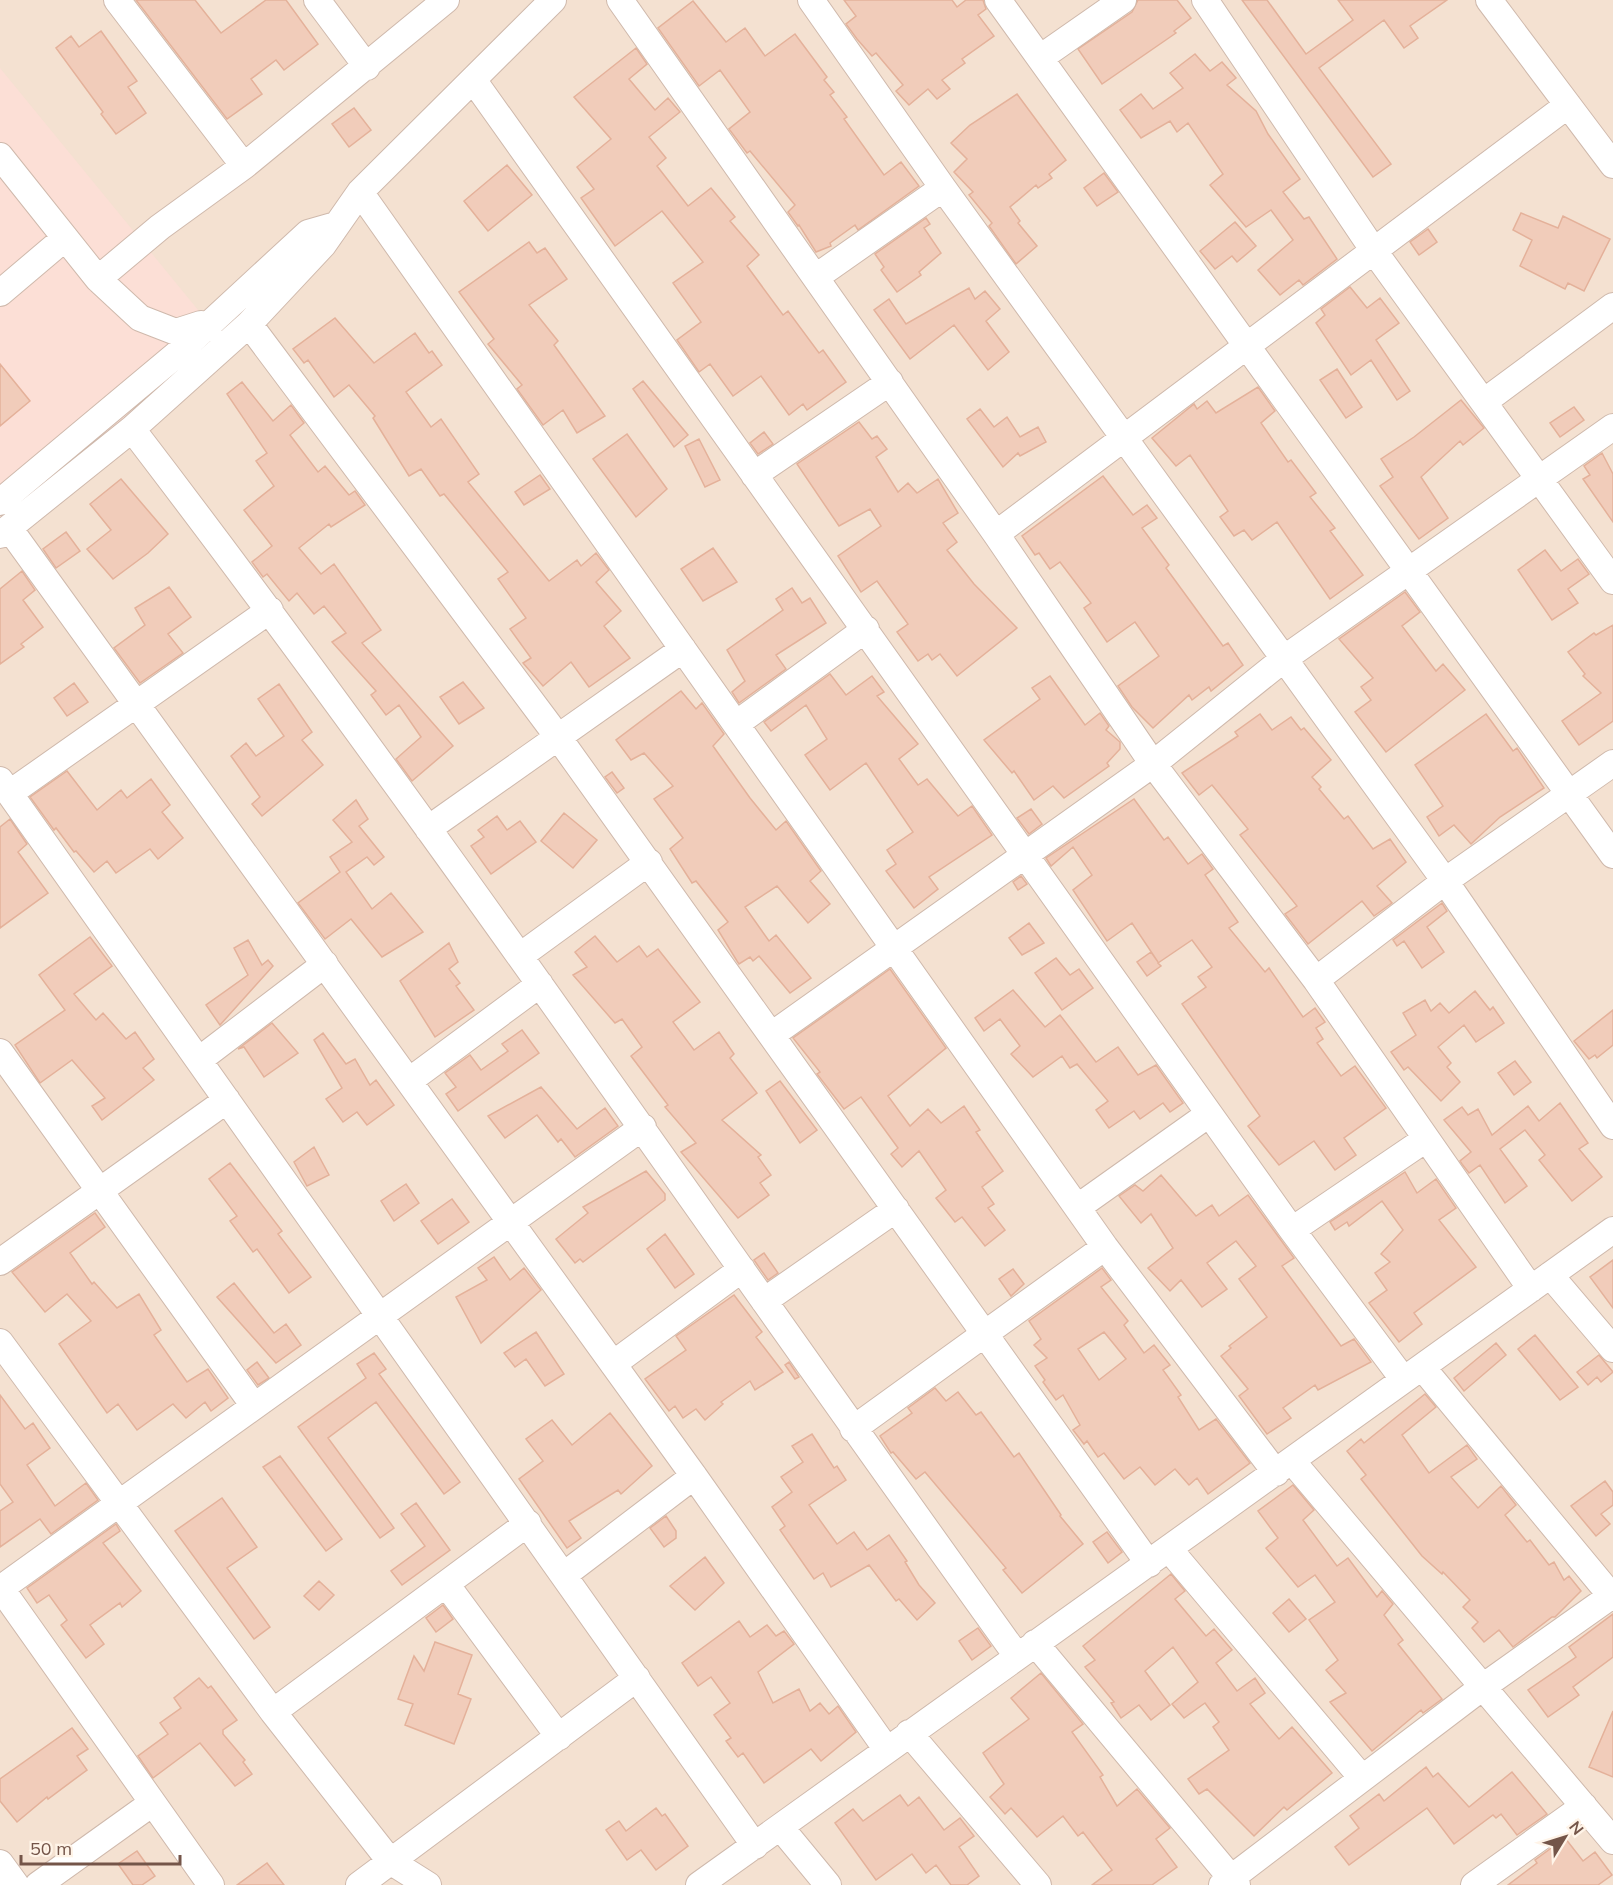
<svg xmlns="http://www.w3.org/2000/svg" width="1613" height="1885" viewBox="0 0 1613 1885" font-family="Mulish,sans-serif">
<style>
.residential{fill:#f4e1d1}
.commercial{fill:#fcdfd6}
.building{fill:#f1ccba;stroke:#e4b19a;stroke-width:1.5;fill-rule:evenodd}
.lines{fill:none;stroke-linecap:round;stroke-linejoin:round}
.minor-casing{stroke:#cfb9ac;stroke-width:28}
.minor{stroke:#fff;stroke-width:26}
</style>
<rect width="100%" height="100%" fill="#fcf0e2"/>
<path class="residential" d="M0,0H1613V1885H0Z"/>
<path class="commercial" d="M0,68L221,338L0,521Z"/>
<path class="building" d="M136,0H195L221,33L266,0H286L318,44L284,70L276,60L251,79L262,94L227,119Z
M844,0H952L957,7L966,0H983L986,9L978,15L994,36L962,59L965,63L942,80L950,89L937,99L928,89L909,105L896,91L903,85L876,53L872,56L857,39L846,24L856,16Z
M1138,0H1177L1191,18L1174,31L1176,33L1102,84L1078,49L1132,12Z
M1242,0H1267L1306,54L1353,20L1338,0H1447L1410,26L1418,38L1404,48L1384,20L1319,68L1391,164L1373,177Z
M693,1L726,42L745,28L765,56L795,34L827,77L824,80L834,92L830,95L847,117L844,119L884,175L901,162L919,186L858,230L855,225L830,243L831,246L816,252L799,225L798,226L788,212L795,205L750,151L747,153L729,129L750,112L720,70L699,86L658,28Z
M101,31L137,81L128,87L146,113L116,134L101,114L103,112L56,48L71,36L79,47Z
M636,48L647,64L629,79L655,110L668,98L680,112L649,137L666,158L657,166L688,206L711,188L735,217L730,221L759,255L747,266L783,315L788,311L819,353L823,350L846,382L807,410L803,404L789,415L761,376L733,396L710,364L699,372L677,340L701,322L673,283L703,262L662,211L615,246L581,198L594,189L577,167L611,139L574,97Z
M1195,54L1210,71L1222,62L1236,78L1227,85L1256,111L1268,134L1300,179L1283,192L1304,219L1309,217L1337,259L1303,285L1299,280L1280,295L1258,270L1293,240L1271,210L1246,227L1210,185L1223,174L1188,123L1177,132L1170,121L1141,138L1120,110L1141,94L1153,109L1183,88L1170,73Z
M1017,94L1066,160L1049,174L1052,178L1038,188L1036,185L1010,207L1020,221L1018,223L1037,246L1016,264L989,226L992,223L969,195L973,192L954,172L967,159L951,143L970,125Z
M354,108L371,130L349,147L332,124Z
M507,165L532,195L488,231L464,201Z
M1104,173L1118,192L1097,206L1084,188Z
M1521,213L1558,228L1563,216L1610,239L1584,291L1568,283L1565,289L1520,266L1532,240L1513,230Z
M926,218L930,224L924,228L941,253L919,272L921,275L897,292L881,270L884,267L875,254Z
M1235,222L1256,246L1237,262L1232,256L1215,269L1200,251Z
M1428,229L1437,242L1419,255L1410,242Z
M529,242L537,253L545,248L567,279L529,305L558,341L554,345L605,416L577,433L563,410L543,425L517,389L522,385L488,344L494,339L459,292Z
M1350,287L1367,308L1380,298L1399,323L1376,340L1410,391L1397,400L1371,360L1351,375L1316,323L1325,315L1321,309Z
M969,288L975,299L985,291L1000,309L986,321L1009,352L988,370L954,325L910,359L874,310L889,299L906,324Z
M335,318L374,363L415,333L429,353L432,351L442,365L406,392L431,427L441,419L479,474L468,482L549,581L577,560L581,566L596,553L609,570L596,582L621,611L604,626L630,658L589,687L571,662L543,686L523,663L531,658L510,629L526,618L498,579L508,572L444,494L440,496L421,469L409,476L373,418L375,416L349,385L334,397L308,360L304,363L293,349Z
M0,364L30,401L0,426Z
M1337,369L1362,407L1346,418L1320,380Z
M643,381L688,435L674,447L633,389Z
M242,382L273,421L291,405L304,423L290,435L318,472L325,466L349,495L355,491L365,505L331,527L329,524L299,548L321,574L334,564L381,630L362,643L453,746L412,781L396,759L421,737L399,705L386,715L371,695L376,691L332,642L346,633L324,606L314,614L297,593L289,601L267,574L263,577L252,562L272,546L244,510L274,486L256,461L267,453L227,394Z
M1258,387L1275,411L1261,423L1288,462L1291,460L1316,493L1310,497L1335,528L1330,531L1363,575L1330,599L1277,522L1252,540L1244,530L1234,536L1220,517L1228,511L1190,455L1176,466L1152,438L1194,404L1197,409L1207,401L1216,413Z
M1461,400L1484,428L1463,445L1460,441L1421,477L1448,518L1419,539L1380,486L1393,477L1381,459L1414,437Z
M1574,407L1584,420L1560,437L1550,423Z
M980,409L994,427L1007,417L1020,437L1038,427L1046,442L1020,456L1018,453L1003,467L967,419Z
M859,422L872,439L877,436L887,449L876,457L898,492L908,483L917,493L938,479L958,513L943,523L957,542L947,550L974,584L1017,628L957,676L940,654L932,660L928,654L918,661L897,632L908,624L877,581L861,592L838,556L881,526L870,509L839,526L797,464Z
M764,432L773,444L758,454L750,443Z
M627,434L667,489L636,517L593,459Z
M699,439L720,480L705,487L685,446Z
M1602,453L1613,474V522L1583,479L1590,475L1584,466Z
M540,475L550,489L524,505L515,492Z
M1103,476L1133,515L1147,505L1157,518L1142,528L1169,565L1166,568L1223,646L1228,643L1243,665L1211,691L1209,687L1192,700L1189,695L1153,728L1132,707L1118,686L1159,656L1135,622L1107,642L1084,608L1091,603L1060,562L1050,569L1039,553L1035,555L1022,536Z
M121,479L168,534L148,553L113,579L87,549L111,530L90,504Z
M66,532L80,551L56,568L43,549Z
M713,548L737,582L703,601L681,569Z
M1545,550L1561,571L1578,559L1589,574L1568,589L1578,603L1552,620L1518,570Z
M22,571L35,590L23,600L43,627L21,644L24,647L0,664V589Z
M169,587L191,617L168,634L183,653L140,683L114,648L145,625L135,608Z
M792,588L802,603L810,598L826,623L776,655L786,669L739,703L732,692L745,681L727,650L783,610L776,599Z
M1405,592L1420,612L1402,626L1436,671L1443,664L1465,690L1386,752L1355,712L1371,700L1361,687L1373,678L1339,639Z
M1613,625V721L1579,745L1562,721L1601,693L1583,676L1585,674L1568,652L1594,633L1596,635Z
M830,674L846,695L872,676L884,692L877,696L918,744L899,759L918,785L927,779L958,816L972,806L992,835L929,877L938,889L914,908L886,871L896,864L887,850L913,832L866,763L830,790L805,755L827,739L806,705L771,731L764,722Z
M1050,676L1085,725L1100,713L1109,726L1106,730L1120,742V749L1107,763L1109,766L1064,798L1053,786L1034,800L1014,771L1012,773L984,740L1040,699L1032,688Z
M463,682L484,708L459,724L440,697Z
M74,683L88,702L67,716L54,698Z
M279,684L312,732L302,740L323,765L262,816L252,804L260,797L231,756L246,743L256,756L284,736L258,699Z
M681,691L696,709L702,703L724,734L713,746L750,798L776,830L786,821L821,871L810,881L830,904L808,923L777,886L745,907L769,941L776,935L811,978L790,993L759,956L753,961L750,957L739,964L737,961L718,930L728,922L696,881L692,883L670,849L683,838L654,799L673,786L644,753L631,760L616,740Z
M1260,714L1272,730L1291,717L1301,730L1304,728L1331,760L1312,777L1321,787L1319,789L1344,819L1348,816L1373,849L1390,839L1406,862L1377,886L1392,903L1374,916L1362,901L1308,944L1285,914L1297,906L1240,835L1248,829L1212,785L1199,795L1182,773L1238,736L1235,732Z
M1486,714L1513,751L1517,748L1544,788L1500,817L1471,844L1454,825L1439,836L1427,817L1443,806L1415,765Z
M67,771L97,810L121,790L127,798L151,779L170,805L162,812L183,838L158,859L150,849L116,873L107,861L94,872L76,851L74,852L56,828L54,830L30,797Z
M612,772L624,788L617,793L605,777Z
M1134,799L1164,840L1168,837L1188,864L1202,854L1213,869L1205,875L1238,922L1229,928L1265,972L1269,968L1303,1017L1315,1008L1325,1022L1316,1028L1323,1039L1317,1043L1341,1076L1355,1066L1386,1108L1344,1138L1356,1155L1335,1170L1314,1141L1279,1165L1248,1126L1260,1116L1182,1004L1206,987L1198,977L1212,967L1192,940L1158,963L1161,966L1147,976L1137,962L1151,952L1158,962L1132,923L1107,941L1073,890L1092,875L1073,847L1051,866L1046,858Z
M356,800L368,819L359,826L384,857L374,865L367,857L346,872L372,909L391,893L423,932L382,957L351,919L325,939L298,903L340,872L330,857L352,842L333,820Z
M1031,809L1042,824L1029,834L1017,818Z
M564,813L597,840L573,868L541,841Z
M497,816L507,830L520,821L536,842L491,874L471,846L484,837L478,830Z
M10,819L27,844L18,852L48,893L0,928V827Z
M1021,876L1027,884L1018,890L1013,882Z
M1442,903L1447,911L1427,927L1444,952L1422,968L1404,941L1397,946L1393,940Z
M1029,923L1044,943L1022,955L1009,938Z
M595,936L617,962L639,946L647,957L658,949L700,1002L673,1022L694,1050L719,1032L734,1054L730,1058L757,1093L722,1120L761,1155L758,1157L771,1175L760,1183L769,1195L738,1218L681,1152L696,1143L665,1107L668,1105L631,1056L642,1047L622,1019L615,1023L573,975L587,967L575,952Z
M90,937L112,966L74,994L96,1020L103,1013L126,1039L135,1032L154,1059L143,1068L154,1080L102,1120L92,1106L105,1098L72,1060L40,1083L15,1045L65,1010L39,975Z
M248,940L262,965L268,960L273,966L220,1025L206,1005L248,975L234,948Z
M449,943L458,962L449,969L460,983L456,986L474,1010L435,1037L400,981Z
M1056,958L1070,975L1079,969L1093,988L1062,1010L1035,973Z
M890,969L946,1048L888,1096L910,1126L928,1109L941,1123L964,1106L980,1130L976,1132L1003,1171L982,1187L994,1204L988,1208L1005,1230L985,1246L962,1217L955,1222L936,1198L946,1190L919,1151L902,1167L891,1154L898,1148L861,1097L844,1109L817,1074L820,1072L793,1038Z
M1013,990L1045,1027L1060,1015L1096,1062L1118,1047L1138,1075L1156,1065L1183,1103L1170,1112L1163,1103L1140,1119L1134,1111L1109,1128L1096,1110L1108,1101L1077,1064L1070,1068L1062,1056L1033,1077L1011,1054L1020,1046L1000,1019L984,1031L975,1018Z
M1475,991L1490,1010L1493,1007L1504,1023L1476,1042L1464,1025L1438,1047L1451,1063L1447,1067L1460,1082L1441,1101L1408,1067L1404,1070L1391,1052L1416,1035L1403,1013L1425,1000L1431,1011L1440,1003L1449,1013Z
M1613,1010V1045L1597,1058L1595,1055L1589,1059L1574,1041Z
M272,1023L298,1053L264,1077L244,1047L238,1049Z
M522,1030L539,1053L458,1111L446,1094L456,1087L445,1073L470,1055L481,1070L508,1051L502,1044Z
M323,1033L346,1064L355,1059L370,1085L376,1080L394,1105L367,1125L357,1112L343,1122L326,1099L342,1088L314,1040Z
M1515,1061L1531,1082L1514,1095L1498,1073Z
M780,1081L817,1130L800,1143L766,1091Z
M541,1087L577,1129L605,1108L618,1126L575,1157L561,1139L558,1142L537,1115L505,1138L488,1116Z
M1560,1103L1588,1143L1579,1149L1602,1177L1572,1201L1539,1160L1545,1155L1525,1130L1500,1149L1527,1186L1505,1203L1480,1165L1469,1173L1462,1164L1460,1161L1471,1152L1444,1120L1462,1107L1468,1115L1478,1109L1492,1135L1528,1106L1539,1121Z
M314,1147L329,1175L307,1186L294,1162Z
M230,1163L282,1231L278,1234L311,1277L289,1293L257,1249L253,1252L230,1221L237,1216L209,1179Z
M646,1171L665,1194V1200L583,1262L580,1259L575,1263L556,1239L588,1213L583,1207Z
M1405,1172L1417,1193L1436,1179L1456,1208L1439,1220L1476,1267L1414,1313L1422,1324L1399,1342L1369,1303L1387,1290L1375,1273L1390,1262L1381,1254L1403,1230L1382,1201L1349,1226L1347,1222L1335,1230L1330,1222Z
M1161,1175L1196,1216L1212,1205L1219,1216L1248,1195L1294,1258L1282,1266L1341,1346L1354,1339L1371,1362L1318,1390L1315,1385L1283,1408L1291,1418L1267,1434L1239,1396L1248,1389L1221,1356L1231,1348L1229,1346L1267,1317L1239,1279L1256,1266L1236,1241L1207,1263L1227,1289L1202,1307L1181,1280L1170,1291L1148,1268L1173,1248L1151,1214L1141,1223L1119,1196L1135,1185L1143,1191Z
M406,1184L419,1203L394,1221L381,1201Z
M452,1199L469,1222L438,1244L421,1221Z
M95,1213L105,1227L70,1253L92,1284L94,1282L117,1308L139,1294L161,1330L154,1335L187,1382L208,1369L228,1398L211,1411L205,1402L186,1418L173,1404L137,1430L118,1404L107,1413L59,1344L91,1321L67,1294L45,1312L12,1272Z
M665,1234L694,1274L675,1288L647,1249Z
M764,1253L778,1273L768,1280L754,1260Z
M494,1257L510,1280L524,1268L541,1290L481,1343L456,1297L487,1280L478,1268Z
M1613,1260V1308L1590,1277Z
M1102,1268L1111,1280L1101,1287L1128,1321L1124,1325L1144,1353L1154,1345L1170,1365L1163,1370L1181,1395L1178,1397L1199,1430L1216,1419L1250,1463L1208,1494L1197,1478L1189,1485L1175,1469L1155,1485L1140,1467L1124,1479L1104,1453L1098,1457L1087,1441L1084,1444L1073,1430L1080,1425L1063,1395L1056,1400L1043,1382L1045,1380L1035,1366L1047,1358L1034,1345L1041,1339L1029,1321ZM1104,1332L1126,1359L1099,1380L1078,1349Z
M1013,1269L1024,1284L1011,1296L999,1279Z
M234,1283L274,1333L286,1324L301,1345L276,1363L217,1297Z
M734,1295L762,1332L756,1337L783,1372L755,1390L750,1381L721,1402L723,1404L705,1420L696,1409L683,1418L675,1406L669,1411L645,1379L686,1350L676,1336Z
M536,1332L564,1374L545,1386L526,1359L515,1367L504,1353Z
M1535,1335L1578,1387L1560,1400L1518,1349Z
M1496,1343L1506,1355L1464,1391L1454,1378Z
M374,1353L386,1369L379,1374L460,1482L444,1494L376,1402L328,1438L394,1528L380,1538L298,1427L366,1378L357,1364Z
M1599,1355L1613,1372L1601,1382L1597,1377L1588,1385L1577,1372Z
M257,1362L269,1378L258,1385L247,1370Z
M789,1362L799,1377L795,1379L785,1365Z
M935,1388L946,1401L958,1392L976,1415L981,1412L1014,1457L1019,1453L1061,1515L1060,1516L1083,1544L1022,1593L1003,1570L1006,1568L925,1472L916,1479L893,1452L891,1453L880,1436L912,1413L908,1408Z
M1425,1394L1436,1407L1402,1435L1429,1473L1467,1445L1477,1459L1451,1477L1478,1508L1501,1486L1516,1505L1505,1515L1527,1542L1530,1540L1549,1565L1554,1562L1564,1580L1569,1576L1581,1591L1555,1617H1552L1513,1647L1499,1630L1484,1642L1472,1628L1478,1622L1463,1607L1470,1600L1443,1572L1442,1574L1422,1556L1361,1479L1366,1475L1347,1451L1361,1439L1364,1443Z
M0,1395L25,1429L33,1423L50,1448L27,1465L55,1506L86,1483L98,1500L51,1534L40,1519L0,1547V1511L13,1502L0,1484Z
M610,1413L652,1466L621,1494L618,1490L569,1521L581,1538L567,1548L519,1479L543,1461L526,1439L552,1420L572,1445Z
M812,1434L834,1468L837,1466L846,1480L809,1505L837,1544L854,1532L867,1550L889,1535L907,1561L905,1562L919,1585L935,1603L917,1620L899,1599L896,1601L869,1565L831,1587L823,1573L814,1579L780,1530L785,1526L772,1507L792,1492L781,1477L803,1462L792,1446Z
M280,1456L342,1539L326,1551L263,1467Z
M1605,1481L1613,1492V1505L1601,1514L1610,1524L1596,1536L1571,1506Z
M1293,1485L1314,1510L1303,1520L1337,1566L1348,1558L1377,1597L1382,1591L1393,1604L1384,1615L1403,1640L1398,1644L1442,1699L1423,1713L1421,1710L1372,1751L1330,1702L1346,1693L1326,1670L1338,1660L1309,1620L1335,1602L1315,1575L1298,1587L1266,1548L1278,1538L1258,1511Z
M222,1498L257,1547L227,1568L270,1627L254,1639L175,1531Z
M416,1503L450,1550L402,1585L391,1571L425,1546L401,1514Z
M666,1516L676,1531V1538L664,1547L650,1528Z
M116,1524L120,1531L103,1543L141,1591L122,1607L120,1603L90,1625L104,1644L86,1658L61,1625L67,1620L49,1595L37,1603L27,1588Z
M1107,1532L1122,1552L1108,1563L1093,1542Z
M705,1557L724,1583L695,1610L670,1586Z
M1171,1574L1185,1591L1175,1599L1206,1636L1214,1629L1232,1650L1216,1663L1237,1691L1255,1678L1265,1693L1250,1704L1279,1739L1292,1727L1332,1773L1287,1810L1284,1807L1254,1836L1207,1789L1199,1794L1188,1779L1229,1750L1213,1727L1219,1722L1205,1703L1184,1718L1172,1704L1198,1682L1173,1647L1145,1671L1170,1705L1151,1720L1139,1705L1121,1718L1111,1703L1114,1702L1085,1667L1095,1660L1083,1646Z
M319,1581L334,1595L319,1610L304,1596Z
M1289,1599L1306,1619L1289,1632L1273,1613Z
M443,1605L453,1619L436,1632L426,1618Z
M1613,1614V1657L1573,1687L1579,1695L1548,1717L1528,1690L1576,1657L1569,1647Z
M739,1621L750,1637L767,1625L776,1636L784,1631L794,1644L758,1672L773,1703L799,1689L810,1711L820,1703L829,1714L838,1706L856,1732L821,1761L811,1749L764,1783L743,1753L738,1757L726,1741L731,1738L714,1715L730,1703L711,1677L698,1686L682,1663Z
M978,1628L991,1646L972,1660L959,1641Z
M435,1642L472,1655L458,1694L471,1699L454,1744L405,1725L413,1704L398,1699L414,1656L424,1671Z
M1041,1673L1083,1724L1072,1732L1103,1775L1100,1777L1117,1806L1137,1789L1170,1828L1156,1839L1177,1867L1152,1885H1092L1112,1870L1083,1832L1078,1836L1063,1816L1037,1837L1011,1808L1005,1814L990,1797L1004,1784L983,1753L1029,1719L1011,1698Z
M199,1678L208,1688L211,1686L237,1720L223,1730V1734L245,1760L243,1762L252,1774L235,1786L200,1743L153,1778L138,1756L168,1734L160,1723L181,1708L174,1698Z
M1613,1711V1777L1589,1767Z
M72,1728L88,1749L77,1756L87,1770L48,1799L47,1797L17,1822L0,1801V1779Z
M1426,1767L1433,1777L1438,1773L1469,1807L1512,1772L1547,1814L1517,1835L1501,1814L1496,1818L1493,1815L1454,1844L1427,1808L1349,1865L1335,1847L1359,1828L1350,1816L1379,1794L1384,1801Z
M900,1795L908,1806L919,1797L944,1830L960,1818L974,1836L959,1847L979,1876L967,1885H951L936,1865L926,1873L912,1854L876,1880L835,1823L853,1809L863,1821Z
M656,1808L662,1816L665,1814L688,1846L656,1870L641,1850L627,1860L606,1830L619,1821L626,1831Z
M1565,1838L1583,1861L1595,1852L1612,1875L1598,1885H1508L1537,1863L1535,1860Z
M137,1851L155,1876L142,1885H133L118,1864Z
M267,1863L284,1885H237Z"/>
<g class="lines">
<defs>
<path id="minor" d="M117,0L244,166
M317,0L367,67
M620,0L996,534L1153,764L1316,980L1531,1289
M811,0L943,188L1445,881L1613,1126
M998,0L1613,855
M1205,0L1374,251L1613,581
M1489,0L1613,165
M1040,58L1123,0
M474,81L1292,1230L1403,1379
M0,156L98,279L140,318L176,332L201,324L209,328
M360,192L1105,1247L1276,1473
M816,277L943,188
M98,279L160,227L244,166L446,0
M0,293L65,238
M249,324L558,737L1149,1564
M1485,401L1613,306
M132,429C439,830 722,1247 1017,1656
M754,475L890,382
M0,502L177,354L308,233L336,225
M9,528L694,1476L887,1750
M996,534L1568,105
M0,535L132,429L249,324L323,245L360,192L553,0
M736,724L866,629
M0,780L755,1846
M10,793L270,610
M428,829L683,649
M520,956L649,862
M1316,980L1445,881L1613,763
M773,1034L1153,764L1285,658L1613,427
M0,1052L254,1406
M199,1060L325,964
M409,1081L540,984
M1078,1207L1209,1114
M1292,1230L1426,1139
M0,1262L227,1100
M1550,1275L1613,1349
M764,1301L896,1209
M0,1342L273,1712L390,1861L428,1885
M613,1364L742,1269
M1422,1367L1613,1598
M853,1429L1105,1247
M1292,1461L1613,1841
M1169,1549L1362,1778
M564,1575L694,1476
M446,1584L559,1737
M0,1587L211,1885
M0,1589L643,1127
M1035,1643L1237,1885
M273,1712L528,1523
M909,1733L1038,1885
M781,1828L828,1885
M0,1863L16,1885
M38,1885L151,1804
M359,1885L637,1678
M699,1885L1613,1230
M1222,1885L1484,1686L1611,1596
M1474,1885L1584,1806"/>
</defs>
<use href="#minor" class="minor-casing"/>
<use href="#minor" class="minor"/>
</g>
<g transform="translate(1565 1837) rotate(52)" stroke="#fff4e8" stroke-width="4.5" paint-order="stroke">
<path d="M0-4.5L10 22L0 15L-10 22Z" fill="#745549"/>
<text y="-9" font-size="16" font-weight="bold" text-anchor="middle" fill="#745549">N</text>
</g>
<path d="M21 1855v9h159v-9" fill="none" stroke="#745549" stroke-width="3"/>
<text x="30" y="1855" font-size="18" fill="#745549" stroke="#fff4e8" stroke-width="4.5" paint-order="stroke">50 m</text>
</svg>
